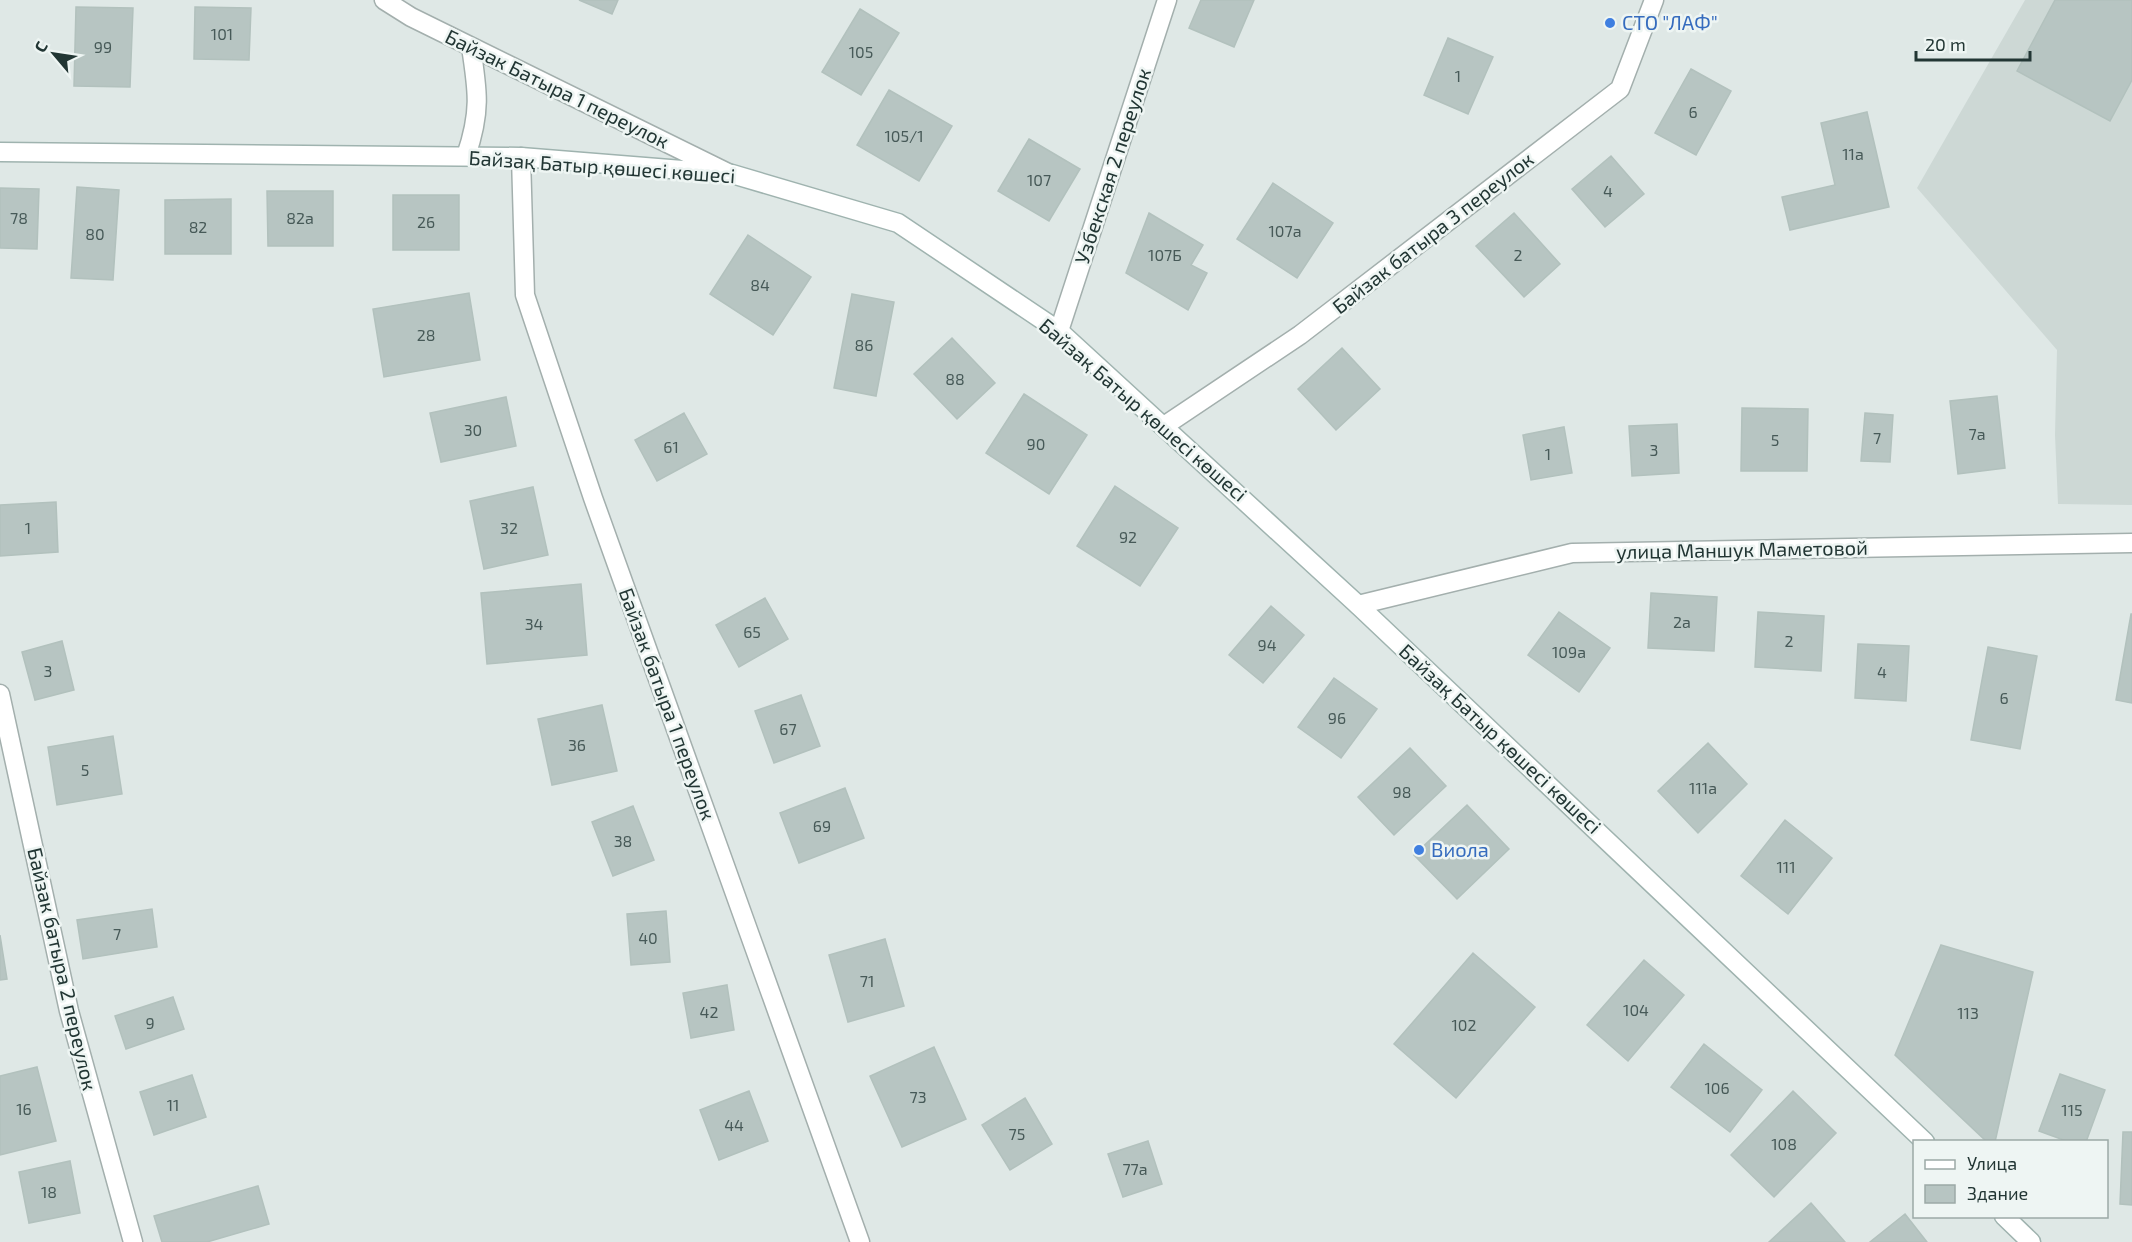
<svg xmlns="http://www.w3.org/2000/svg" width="2132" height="1242" viewBox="0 0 2132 1242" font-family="'Exo 2',sans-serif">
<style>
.built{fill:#cdd8d5}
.building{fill:#b7c5c2;stroke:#b2c1bd;stroke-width:1.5}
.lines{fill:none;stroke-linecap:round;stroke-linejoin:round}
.minor-casing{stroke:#a3afad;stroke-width:21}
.tertiary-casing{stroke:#a3afad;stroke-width:21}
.secondary-casing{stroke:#9fb3af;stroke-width:21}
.minor{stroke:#fff;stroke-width:18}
.tertiary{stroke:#fff;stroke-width:18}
.secondary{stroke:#fff;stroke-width:18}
.shop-dot{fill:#3f7fe0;stroke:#eef5f3;stroke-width:2}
.labels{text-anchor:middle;stroke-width:5;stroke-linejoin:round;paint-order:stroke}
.number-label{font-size:16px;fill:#475a58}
.shop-label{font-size:20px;fill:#366cbe;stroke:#eef5f3;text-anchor:start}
.street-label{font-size:20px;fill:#223634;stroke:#eef5f3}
</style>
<rect width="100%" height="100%" fill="#dfe8e6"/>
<path class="built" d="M2025,0H2132V505L2058,504L2055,435L2057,350L1917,188Z"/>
<path class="building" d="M579,0H618L612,14Z
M1201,0H1254L1234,47L1189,28Z
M2055,0H2132V80L2110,121L2017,71Z
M76,7L133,8L130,87L74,86Z
M195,7L251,8L249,60L194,59Z
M860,9L899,33L861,95L822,72Z
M1448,38L1493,57L1468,114L1424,95Z
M1691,69L1731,91L1696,155L1655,133Z
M889,90L952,126L919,181L857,145Z
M1867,112L1889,207L1790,230L1782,197L1835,185L1821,123Z
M1029,139L1080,169L1049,221L998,191Z
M1611,156L1644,194L1605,227L1572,189Z
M1273,183L1333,223L1297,278L1237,239Z
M77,187L119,190L113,280L71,278Z
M0,188L39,189L37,249L0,248Z
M267,191H333V246H268Z
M393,195H459V250H393Z
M231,199V254H165V200Z
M1149,213L1203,245L1191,265L1207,273L1188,310L1126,273Z
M1514,213L1560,264L1524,297L1476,246Z
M748,235L811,277L773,335L710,294Z
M469,293L480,360L384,377L373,309Z
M852,294L894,302L876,396L834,388Z
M952,338L995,383L957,419L914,374Z
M1342,348L1380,389L1336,430L1298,389Z
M1024,394L1087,435L1049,494L986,453Z
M1997,396L2005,468L1958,474L1950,401Z
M506,397L516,446L441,462L430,413Z
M1742,408L1808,409L1807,471H1741Z
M684,413L707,454L657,481L635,440Z
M1865,413L1893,415L1890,462L1861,461Z
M1677,424L1679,473L1632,476L1629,426Z
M1564,427L1572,473L1531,480L1523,435Z
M1115,486L1178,528L1140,586L1077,546Z
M533,487L548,555L484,569L470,501Z
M56,502L58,552L0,556V505Z
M581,584L587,655L487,664L481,593Z
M1651,593L1717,597L1714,651L1648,648Z
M765,598L788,639L739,667L716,625Z
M1271,606L1304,635L1263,683L1229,655Z
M1559,612L1610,648L1579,692L1528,655Z
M1758,612L1824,616L1821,671L1755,667Z
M2131,614H2132V703L2116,700Z
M62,641L74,690L35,700L22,652Z
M1858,644L1909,646L1906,701L1855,698Z
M1988,647L2037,656L2020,749L1971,740Z
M1334,678L1377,709L1341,758L1298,727Z
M801,695L820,746L774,763L755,711Z
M602,705L617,771L552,785L538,719Z
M113,736L122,794L57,805L48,747Z
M1708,743L1747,784L1698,833L1658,791Z
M1410,748L1446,786L1394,835L1358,797Z
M845,788L864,838L799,863L780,813Z
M1467,805L1509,849L1457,899L1414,855Z
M633,806L654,860L613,876L592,822Z
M1785,820L1832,858L1788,914L1741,876Z
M152,909L157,947L83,959L77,920Z
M666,911L670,962L631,965L627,914Z
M0,935L7,979L0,980Z
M885,939L904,1006L848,1022L829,955Z
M1941,945L2033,972L1995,1142H1987L1895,1055Z
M1473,953L1535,1007L1456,1098L1394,1044Z
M1644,960L1684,995L1628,1061L1587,1025Z
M727,985L734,1030L691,1038L683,993Z
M173,997L184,1029L126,1049L115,1016Z
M1704,1044L1762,1090L1730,1132L1671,1087Z
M934,1047L966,1119L902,1147L870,1076Z
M37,1067L56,1141L0,1155V1076Z
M2060,1074L2105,1090L2086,1142H2069L2039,1131Z
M192,1075L206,1117L154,1135L140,1092Z
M749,1091L768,1141L719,1160L700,1110Z
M1793,1091L1836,1133L1774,1197L1731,1155Z
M1025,1098L1052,1144L1010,1170L982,1125Z
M2123,1132H2132V1205L2120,1204Z
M1148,1141L1162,1184L1123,1197L1108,1154Z
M70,1161L80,1213L29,1223L19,1172Z
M258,1186L269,1224L207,1242H162L154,1216Z
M1811,1203L1845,1242H1769Z
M1905,1214L1927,1242H1870Z"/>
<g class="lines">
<defs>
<path id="minor" d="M384,0L411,17L730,174
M466,156C481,112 478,92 471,47
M521,157L525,295L593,498L860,1242
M1059,331L1167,0
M1164,426L1300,335L1620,89L1654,0
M0,694L69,1011L133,1242"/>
<path id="tertiary" d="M1358,605L1572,553L2132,543"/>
<path id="secondary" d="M0,152L521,157L732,174L898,223L1059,331L1358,605L1925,1142
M2004,1216L2031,1242"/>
</defs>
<use href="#minor" class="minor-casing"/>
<use href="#tertiary" class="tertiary-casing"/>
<use href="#secondary" class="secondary-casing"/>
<use href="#minor" class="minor"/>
<use href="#tertiary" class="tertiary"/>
<use href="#secondary" class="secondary"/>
</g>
<g class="shop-dot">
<circle cx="1610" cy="23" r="6"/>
<circle cx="1419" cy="850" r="6"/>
</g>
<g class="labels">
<g class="number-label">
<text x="222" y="40">101</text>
<text x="103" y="53">99</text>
<text x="861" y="58">105</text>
<text x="1458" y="82">1</text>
<text x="1693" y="118">6</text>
<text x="904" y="142">105/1</text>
<text x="1853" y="160">11а</text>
<text x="1039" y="186">107</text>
<text x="1608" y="197">4</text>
<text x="19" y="224">78</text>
<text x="300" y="224">82а</text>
<text x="426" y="228">26</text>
<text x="198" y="233">82</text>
<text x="1285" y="237">107а</text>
<text x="95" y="240">80</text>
<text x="1165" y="261">107Б</text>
<text x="1518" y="261">2</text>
<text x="760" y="291">84</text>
<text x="426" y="341">28</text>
<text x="864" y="351">86</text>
<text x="955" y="385">88</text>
<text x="473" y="436">30</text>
<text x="1977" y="440">7а</text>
<text x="1877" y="444">7</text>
<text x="1775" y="446">5</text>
<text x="1036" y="450">90</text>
<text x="671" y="453">61</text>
<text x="1654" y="456">3</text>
<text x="1548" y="460">1</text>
<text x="28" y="534">1</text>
<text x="509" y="534">32</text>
<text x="1128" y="543">92</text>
<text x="1682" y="628">2а</text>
<text x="534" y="630">34</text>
<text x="752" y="638">65</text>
<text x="1789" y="647">2</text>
<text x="1267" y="651">94</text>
<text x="1569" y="658">109а</text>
<text x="48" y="677">3</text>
<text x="1882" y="678">4</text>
<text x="2004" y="704">6</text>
<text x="1337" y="724">96</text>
<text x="788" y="735">67</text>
<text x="577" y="751">36</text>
<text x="85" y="776">5</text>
<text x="1703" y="794">111а</text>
<text x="1402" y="798">98</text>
<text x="822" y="832">69</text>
<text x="623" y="847">38</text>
<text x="1786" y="873">111</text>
<text x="117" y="940">7</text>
<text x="648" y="944">40</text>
<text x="867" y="987">71</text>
<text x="1636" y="1016">104</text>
<text x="709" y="1018">42</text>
<text x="1968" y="1019">113</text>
<text x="150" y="1029">9</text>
<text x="1464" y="1031">102</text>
<text x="1717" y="1094">106</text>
<text x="918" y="1103">73</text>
<text x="173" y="1111">11</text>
<text x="24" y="1115">16</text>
<text x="2072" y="1116">115</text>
<text x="734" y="1131">44</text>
<text x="1017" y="1140">75</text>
<text x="1784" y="1150">108</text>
<text x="1135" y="1175">77а</text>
<text x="49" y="1198">18</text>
</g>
<g class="shop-label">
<text x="1622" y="30">СТО "ЛАФ"</text>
<text x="1431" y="857">Виола</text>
</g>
<g class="street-label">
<text transform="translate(557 89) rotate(26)" y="7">Байзак Батыра 1 переулок</text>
<text transform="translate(1113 166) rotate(-72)" y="7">Узбекская 2 переулок</text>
<text transform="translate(602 167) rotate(4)" y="7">Байзақ Батыр қөшесі көшесі</text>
<text transform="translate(1433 233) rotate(-38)" y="7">Байзак батыра 3 переулок</text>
<text transform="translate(1143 410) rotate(41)" y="7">Байзақ Батыр қөшесі көшесі</text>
<text transform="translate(1742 550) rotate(-1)" y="7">улица Маншук Маметовой</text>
<text transform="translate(667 704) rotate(70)" y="7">Байзак батыра 1 переулок</text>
<text transform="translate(1500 739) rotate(43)" y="7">Байзақ Батыр қөшесі көшесі</text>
<text transform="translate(62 969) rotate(77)" y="7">Байзак батыра 2 переулок</text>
</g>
</g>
<rect x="1913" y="1140" width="195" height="78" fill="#eef5f3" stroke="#9ca9a7" stroke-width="1.5"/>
<rect x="1925" y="1160" width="30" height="9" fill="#ffffff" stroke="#9ca9a7" stroke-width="1.5"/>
<text x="1967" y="1170" font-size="18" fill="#223634">Улица</text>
<rect x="1925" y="1185" width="30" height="18" fill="#b7c5c2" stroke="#9ca9a7" stroke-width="1.5"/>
<text x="1967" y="1200" font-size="18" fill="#223634">Здание</text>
<g transform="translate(54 54) rotate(299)" stroke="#eef5f3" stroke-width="4.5" paint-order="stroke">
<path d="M0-4.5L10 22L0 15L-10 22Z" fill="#223634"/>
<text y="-9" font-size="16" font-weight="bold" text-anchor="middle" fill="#223634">С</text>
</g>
<path d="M1916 51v9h114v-9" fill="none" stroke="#223634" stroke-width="3"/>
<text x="1925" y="51" font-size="18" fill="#223634" stroke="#eef5f3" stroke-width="4.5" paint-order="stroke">20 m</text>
</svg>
